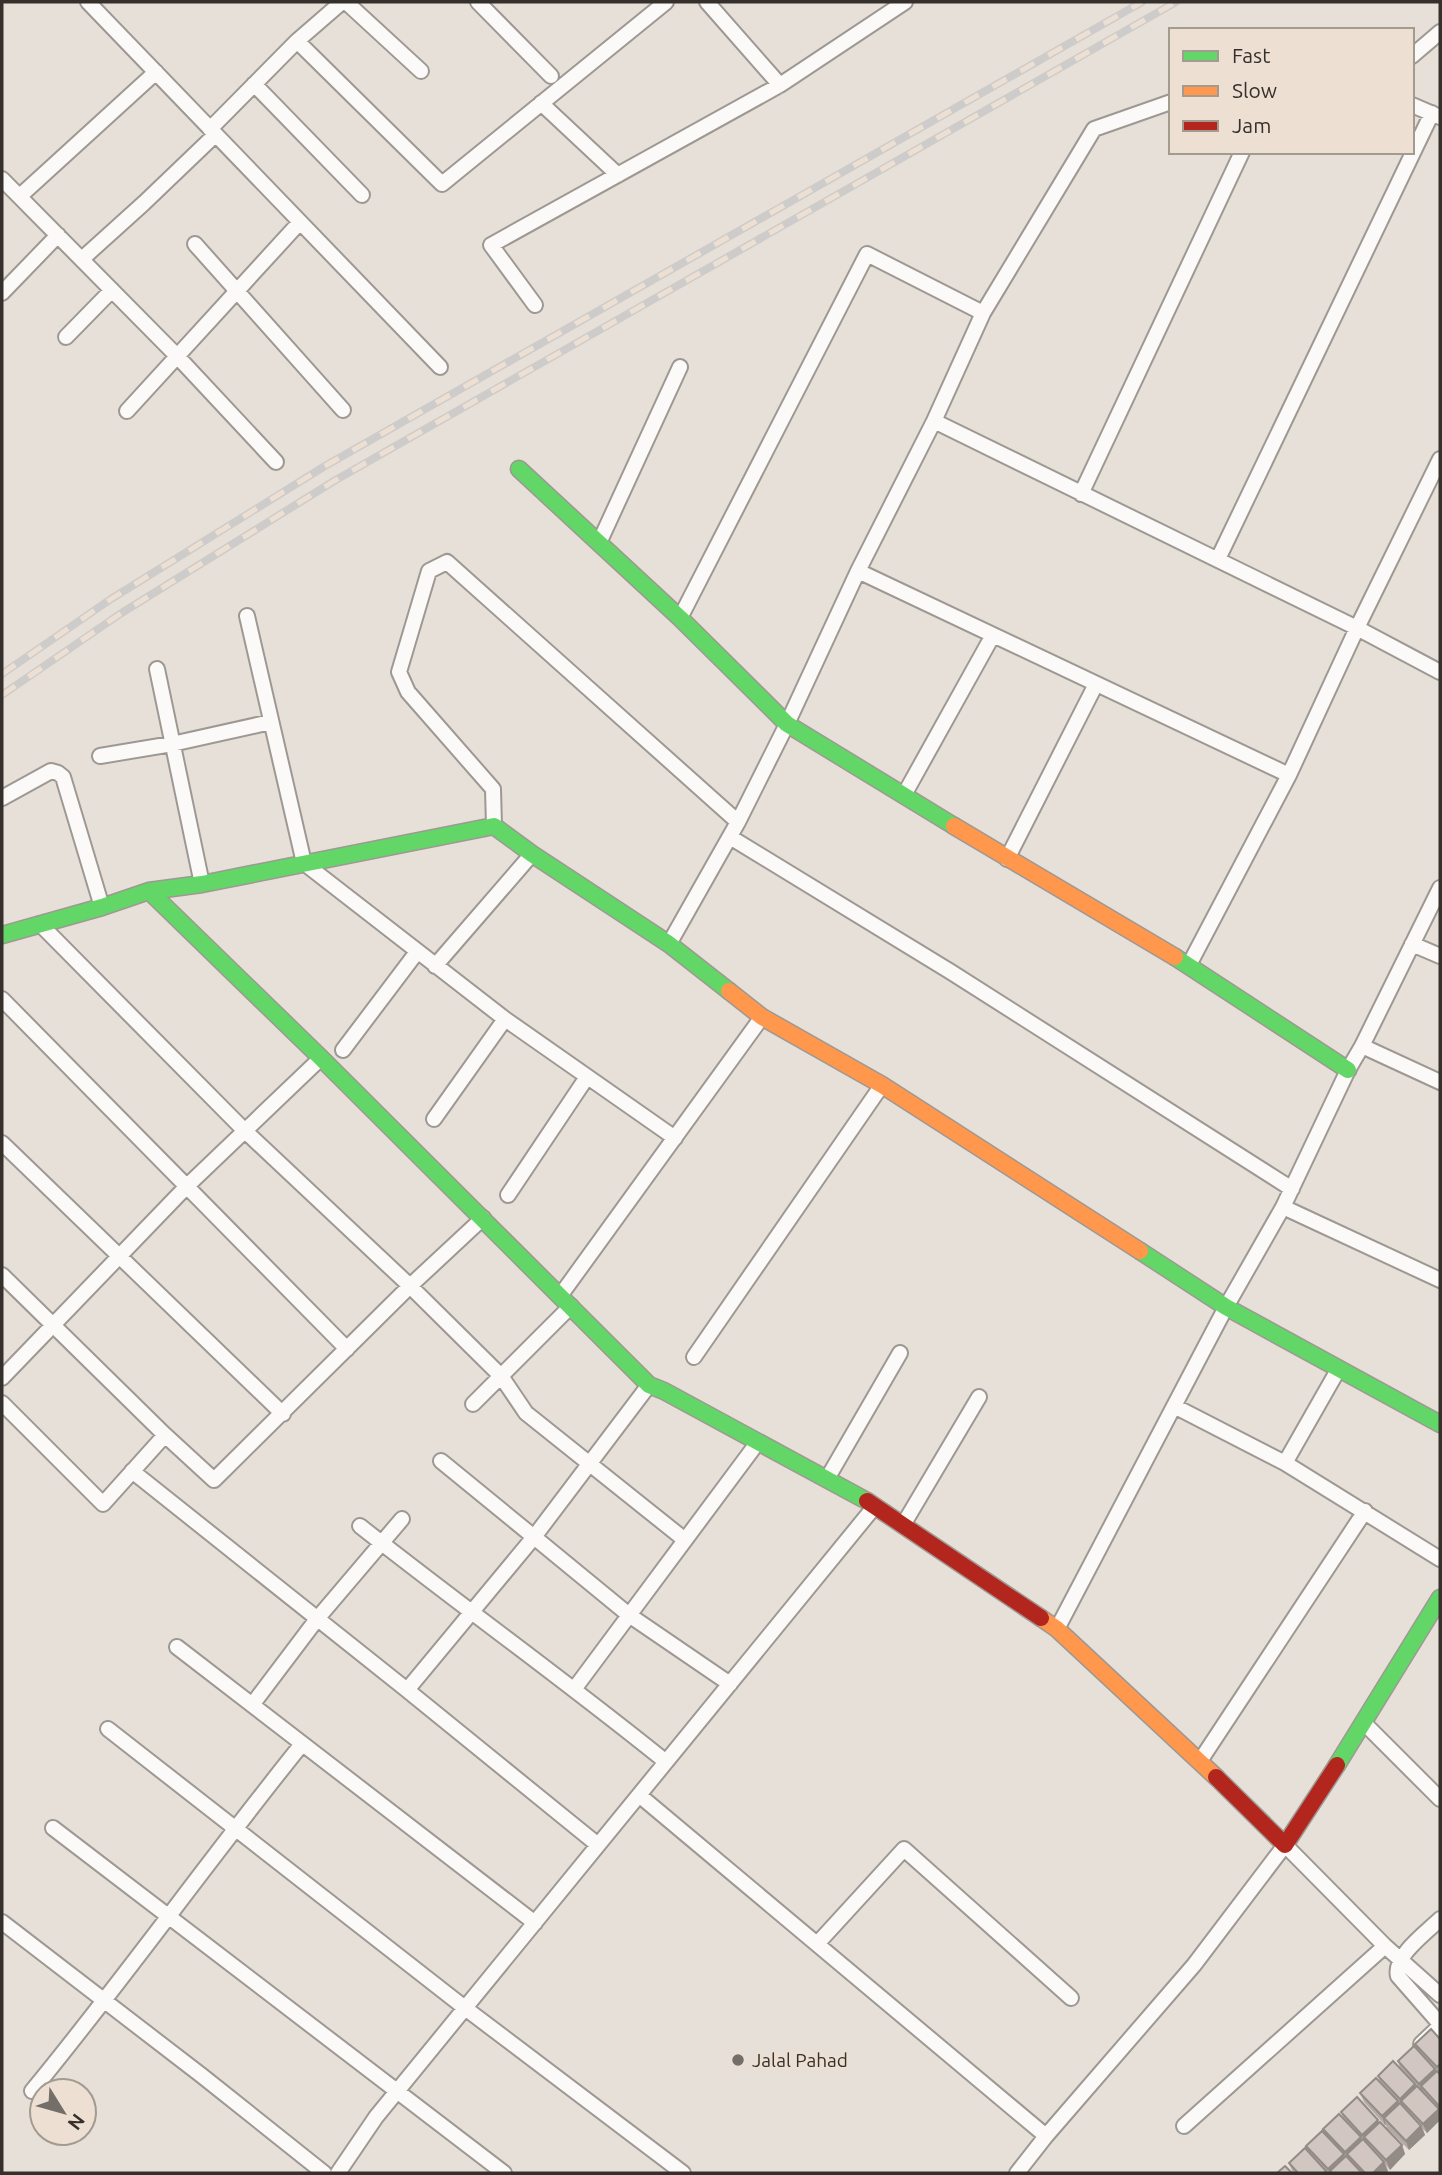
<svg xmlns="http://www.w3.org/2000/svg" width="1442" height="2175" viewBox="0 0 1442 2175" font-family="Ubuntu,sans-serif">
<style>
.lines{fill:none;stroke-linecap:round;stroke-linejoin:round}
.street-casing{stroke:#9e9893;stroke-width:18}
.fast-casing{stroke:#9e9893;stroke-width:19}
.slow-casing{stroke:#9e9893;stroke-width:19}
.jam-casing{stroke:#9e9893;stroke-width:19}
.street{stroke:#fbfaf9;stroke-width:14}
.fast{stroke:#63d668;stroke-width:16}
.slow{stroke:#ff974d;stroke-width:16}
.jam{stroke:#b3261e;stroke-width:16}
.rail-casing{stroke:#ceccca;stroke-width:8}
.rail{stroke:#ede0d3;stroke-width:5;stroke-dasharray:16;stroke-linecap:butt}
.wall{fill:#b4aba5}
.shaded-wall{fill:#928b86}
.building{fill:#d1c7c0;stroke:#928b86;stroke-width:2}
.poi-dot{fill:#736e68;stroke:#ede0d3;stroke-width:2.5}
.labels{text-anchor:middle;stroke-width:5;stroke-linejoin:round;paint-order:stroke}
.poi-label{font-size:19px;fill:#35302b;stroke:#ede0d3;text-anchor:start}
</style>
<rect width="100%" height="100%" fill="#e7e0d9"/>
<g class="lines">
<defs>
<path id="street" d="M88,2L440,367
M346,2L421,71
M478,2L551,76
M707,2L780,85
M297,41L442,184L666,2
M1412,56L1440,32
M254,84L362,195
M541,103L618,175
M1412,105L1440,117
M210,129L297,41L342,2
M2,179L177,356L276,462
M20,196L156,72
M195,244L343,410
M82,259L144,203L215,135
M2,293L58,235
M535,305L491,245L780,85L905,2
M66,337L112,290
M127,411L300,222
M934,421L1357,628L1440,672
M1081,494L1242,152
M599,543L680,367
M1218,559L1432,113
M858,571L1289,775
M247,616L304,863L505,1019L675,1138
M680,618L867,254L983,313
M157,669L202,884
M100,756L172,744L271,722
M904,795L993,635
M2,798L51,771L58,773L63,777L102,907
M494,826L493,789L408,692L399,672L429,571L447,562L738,822
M730,837L951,972L1292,1189
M1007,859L1096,684
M40,924L244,1130L410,1286L483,1218
M669,944L738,822L787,724L858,571L934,421L983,313L1094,129L1171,102
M1412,944L1440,956
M1189,965L1289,775L1357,628L1440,459
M435,966L532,854
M2,999L347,1349
M1362,1046L1440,1082
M343,1050L417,952
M434,1119L505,1019
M2,1143L283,1414
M508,1195L587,1077
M1283,1207L1440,1280
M2,1275L165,1435
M560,1296L762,1017
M694,1357L882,1085
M1338,1370L1285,1463L1440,1559
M2,1378L187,1186L321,1058
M649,1385L534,1537L629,1615L730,1684
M2,1403L103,1504L165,1435L214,1480L410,1286L501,1376L526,1413L685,1540
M473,1404L571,1306
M1174,1406L1285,1463
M132,1471L407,1690L534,1537L441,1461
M827,1479L900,1353
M903,1525L979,1397
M360,1526C461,1606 566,1681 666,1762
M1057,1629L1226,1307L1283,1207L1348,1070L1362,1046L1440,888
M177,1647L535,1923
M575,1688L758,1442
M407,1690L598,1845
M252,1705L317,1619L402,1519
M1364,1723L1440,1799
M108,1729L465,2008L683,2173
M1200,1761L1365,1511
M639,1795L1046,2136
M53,1828L504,2173
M1440,1919C1427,1932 1393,1956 1398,1976L1440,2024
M2,1922L201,2075L324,2173
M817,1944L904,1849L1071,1998
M1421,2044L1440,2026
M32,2091C125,1978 210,1858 302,1744
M1184,2126L1385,1946
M338,2173L376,2117L875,1506
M1017,2173L1046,2136L1194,1965L1285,1845L1385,1946L1440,1995"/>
<path id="fast" d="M519,469L680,618L787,724L954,826
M149,891L321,1058L649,1385L664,1391L867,1501
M2,935L102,907L149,891L202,884L494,826L532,854L669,944L729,991
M1175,957L1348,1070
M1140,1251L1226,1307L1440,1424
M1337,1765L1440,1598"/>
<path id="slow" d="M954,826L1175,957
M729,991L762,1017L882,1085L1140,1251
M1041,1618L1057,1629L1216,1777"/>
<path id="jam" d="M867,1501L1041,1618
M1216,1777L1285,1845L1337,1765"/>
</defs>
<use href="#street" class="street-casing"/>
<use href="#fast" class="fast-casing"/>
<use href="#slow" class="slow-casing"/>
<use href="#jam" class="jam-casing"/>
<use href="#street" class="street"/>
<use href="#fast" class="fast"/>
<use href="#slow" class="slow"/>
<use href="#jam" class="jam"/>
<defs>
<path id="rail" d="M2,674L111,599L325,466L1142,2
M2,695L120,614L334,481L1176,2"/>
</defs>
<use href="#rail" class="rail-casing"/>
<use href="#rail" class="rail"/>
</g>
<path class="wall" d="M1440,2039V2120L1427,2133L1423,2129L1425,2135L1409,2150L1387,2128L1386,2125H1385L1364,2102L1360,2093L1380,2082L1378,2076L1400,2068L1398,2061L1417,2050L1415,2044Z
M1341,2112L1379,2123L1402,2145L1405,2154L1390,2170L1386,2165L1388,2171L1386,2173H1293L1289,2163L1309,2152L1306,2146L1325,2134L1323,2129L1343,2118Z"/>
<path class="shaded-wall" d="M1435,2069L1439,2079L1421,2086L1424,2093L1423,2094L1419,2084Z
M1415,2084L1419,2093L1401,2101L1404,2107L1403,2108L1400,2099Z
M1398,2101L1401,2110L1384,2118L1386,2125H1385L1382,2116Z
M1439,2109L1440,2113V2120L1427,2133L1423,2124Z
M1378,2120L1382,2129L1364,2137L1367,2144H1366L1362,2135Z
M1421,2126L1425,2135L1409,2150L1406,2141Z
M1361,2137L1364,2146L1347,2154L1349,2161L1348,2162L1345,2152Z
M1402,2145L1405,2154L1390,2170L1386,2160Z
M1344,2154L1347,2164L1330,2171L1331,2173H1330L1328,2169Z
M1384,2162L1388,2171L1386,2173H1373Z"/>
<path class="building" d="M1431,2029L1440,2039V2064L1437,2067L1415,2044Z
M1414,2046L1435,2069L1419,2084L1398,2061Z
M1393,2061L1415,2084L1400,2099L1378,2076Z
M1437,2071L1440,2075V2107L1421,2086Z
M1376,2078L1398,2101L1382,2116L1360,2093Z
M1417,2086L1439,2109L1423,2124L1401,2101Z
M1357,2097L1378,2120L1362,2135L1341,2112Z
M1400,2103L1421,2126L1406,2141L1384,2118Z
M1339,2114L1361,2137L1345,2152L1323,2129Z
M1380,2122L1402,2145L1386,2160L1364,2137Z
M1322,2131L1344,2154L1328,2169L1306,2146Z
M1363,2139L1384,2162L1373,2173H1365L1347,2154Z
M1305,2148L1326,2171L1324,2173H1298L1289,2163Z
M1346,2156L1362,2173H1332L1330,2171Z
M1285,2166L1292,2173H1277Z"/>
<circle class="poi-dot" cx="738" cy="2060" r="7"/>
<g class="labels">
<g class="poi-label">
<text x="752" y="2067">Jalal Pahad</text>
</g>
</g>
<rect width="1442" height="2175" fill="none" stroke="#35302b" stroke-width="7"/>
<rect x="1169" y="28" width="245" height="126" fill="#ede0d3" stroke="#a39a90" stroke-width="2"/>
<rect x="1183" y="51" width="35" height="10" fill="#63d668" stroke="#a39a90" stroke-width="2"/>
<text x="1232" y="63" font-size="21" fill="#35302b">Fast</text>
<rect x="1183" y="86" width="35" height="10" fill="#ff974d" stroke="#a39a90" stroke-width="2"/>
<text x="1232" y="98" font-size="21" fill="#35302b">Slow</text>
<rect x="1183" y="121" width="35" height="10" fill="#b3261e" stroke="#a39a90" stroke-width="2"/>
<text x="1232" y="133" font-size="21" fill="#35302b">Jam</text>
<g transform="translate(63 2112) rotate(127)"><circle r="33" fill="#ede0d3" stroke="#a39a90" stroke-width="2"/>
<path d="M0-5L12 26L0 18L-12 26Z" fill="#736e68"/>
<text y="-10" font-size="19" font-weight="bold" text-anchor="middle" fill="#35302b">N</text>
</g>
</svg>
